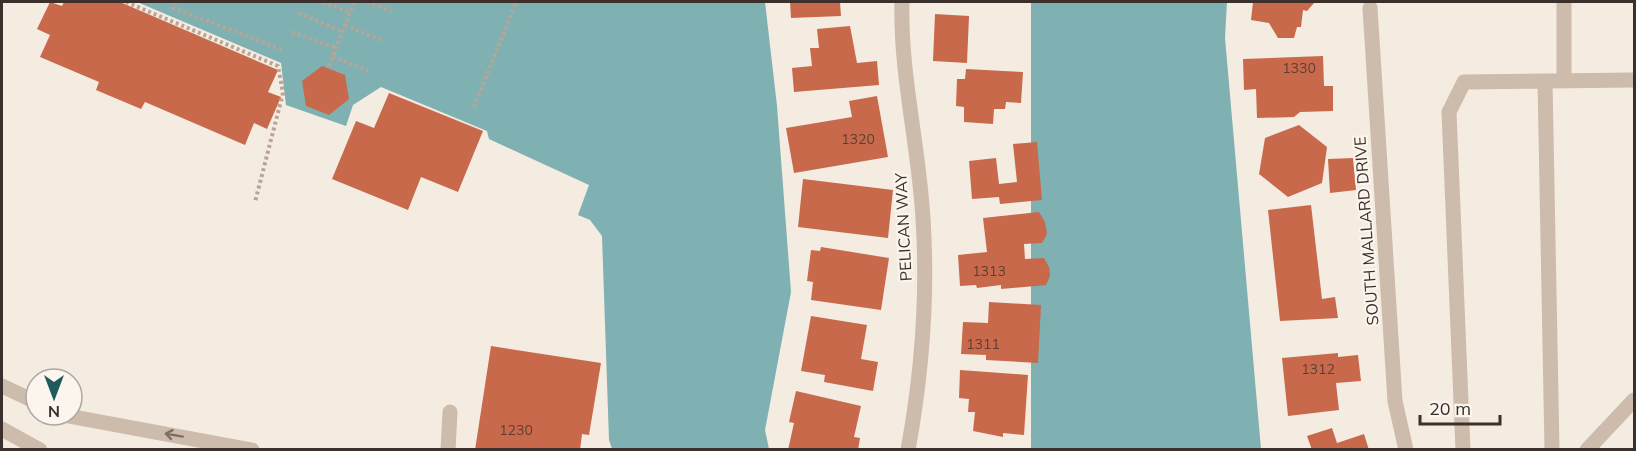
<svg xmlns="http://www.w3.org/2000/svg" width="1636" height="451" viewBox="0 0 1636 451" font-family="Mulish,sans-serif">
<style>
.water{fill:#7fb0b2}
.building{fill:#c8694b}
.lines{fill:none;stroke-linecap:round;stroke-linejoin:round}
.path{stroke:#b9a596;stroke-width:4;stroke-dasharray:3 3;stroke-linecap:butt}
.minor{stroke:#cdbbac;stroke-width:15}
.oneway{stroke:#7d6f65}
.labels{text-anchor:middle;stroke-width:4.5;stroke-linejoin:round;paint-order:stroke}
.number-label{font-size:14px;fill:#5e3e33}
.street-label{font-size:16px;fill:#3b302b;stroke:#fbf5ee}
</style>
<rect width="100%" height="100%" fill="#f4ebe1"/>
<path class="water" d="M137,2H765L777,106L791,292L765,430L769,449H612L609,440L602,236L590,220L578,215L589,185L489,139L487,131L381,87L353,105L346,126L286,105L281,63Z
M1031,2H1227L1225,38L1261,449L1031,450Z"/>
<path class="building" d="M50,2L62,6L64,2H120L278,70L268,92L281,97L267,129L254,123L245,145L145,102L141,109L96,90L99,82L40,57L50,35L37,29Z
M790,2H840L841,16L791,18Z
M1253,2H1315L1307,11L1303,10L1301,27H1297L1294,38H1278L1269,23L1251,20Z
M935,14L969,16L967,63L933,61Z
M850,26L857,63L877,61L879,85L794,92L792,68L812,66L810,48H819L817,29Z
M1323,56L1324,86H1333V111L1300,112L1294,117L1257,118L1256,89L1244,90L1243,59Z
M322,66L345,75L349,99L329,115L306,106L302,81Z
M966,69L1023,72L1021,103L1006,102L1005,109H994L993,124L964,122V107L956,106L957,79H965Z
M389,93L483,131L458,192L421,177L408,210L332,179L356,121L374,128Z
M877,96L888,157L794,173L786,128L852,117L849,101Z
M1299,125L1327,147L1322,183L1288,197L1259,174L1265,138Z
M1037,142L1042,200L1000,204L999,197L972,199L969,161L996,158L999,184L1017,182L1013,144Z
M1353,158L1356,190L1330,193L1328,159Z
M803,179L893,190L888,238L798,227Z
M1311,205L1322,299L1335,297L1338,318L1280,321L1268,210Z
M1039,212L1045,222L1047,234L1042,243L1024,244L1025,259L1044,258L1049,267L1050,276L1046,285L1001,289V285L977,288L976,285L960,286L958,255L987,252L983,218Z
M821,247L889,258L881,310L811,300L813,282L807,281L811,250L820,251Z
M989,302L1041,305L1038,363L986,360V355L961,354L963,322L988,323Z
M811,316L867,325L861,359L878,362L873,391L824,382L825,375L801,371Z
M491,346L601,363L589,435L582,434L580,450H475Z
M1338,353V357L1358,355L1361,381L1336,383L1339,410L1288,416L1282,358Z
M960,370L1028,375L1024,435L1003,433V437L973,431L975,412H968L969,399L959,398Z
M796,391L861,406L854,437L860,438L858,450H788L794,423L789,422Z
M1332,428L1337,443L1364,434L1369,450H1312L1307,436Z"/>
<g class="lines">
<path class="path" d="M126,2L278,66L283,93L255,202
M176,2L173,8L283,50
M323,2L350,12
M367,2L391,11
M299,13L343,32
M345,25L381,40
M292,32L336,48
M333,56L368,71
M329,66L354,2
M474,107L516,2"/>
<path class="minor" d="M902,2C900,74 919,146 923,219C928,296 922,373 908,450
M1564,2V81
M1370,8L1395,401L1406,450
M1545,81L1552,450
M2,386L36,402
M63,415L252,450
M2,429L40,450
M448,450L450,412
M1463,450L1449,112L1464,82L1634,80
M1587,450L1634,400"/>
</g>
<defs><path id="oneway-shaft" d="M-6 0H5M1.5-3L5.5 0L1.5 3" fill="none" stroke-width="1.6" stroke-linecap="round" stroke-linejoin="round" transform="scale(1.5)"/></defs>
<use class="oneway" href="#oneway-shaft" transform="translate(174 435) rotate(-170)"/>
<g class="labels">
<g class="number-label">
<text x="1299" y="73">1330</text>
<text x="858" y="144">1320</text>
<text x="989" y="276">1313</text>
<text x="983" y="349">1311</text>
<text x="1318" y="374">1312</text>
<text x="516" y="435">1230</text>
</g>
<g class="street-label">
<text transform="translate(903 227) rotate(-93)" y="6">PELICAN WAY</text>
<text transform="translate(1366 231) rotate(-94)" y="6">SOUTH MALLARD DRIVE</text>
</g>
</g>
<rect width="1636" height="451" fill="none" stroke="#3b302b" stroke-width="6"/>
<g transform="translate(54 397) rotate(180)"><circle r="28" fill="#fbf5ee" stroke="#aea6a0" stroke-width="1.5"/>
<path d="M0-4.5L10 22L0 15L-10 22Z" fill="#1f5a5e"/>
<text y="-9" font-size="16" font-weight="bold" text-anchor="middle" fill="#3b302b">N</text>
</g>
<path d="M1420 415v9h80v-9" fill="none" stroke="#3b302b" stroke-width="3"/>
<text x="1429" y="415" font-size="18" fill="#3b302b" stroke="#fbf5ee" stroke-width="4.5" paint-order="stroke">20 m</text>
</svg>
